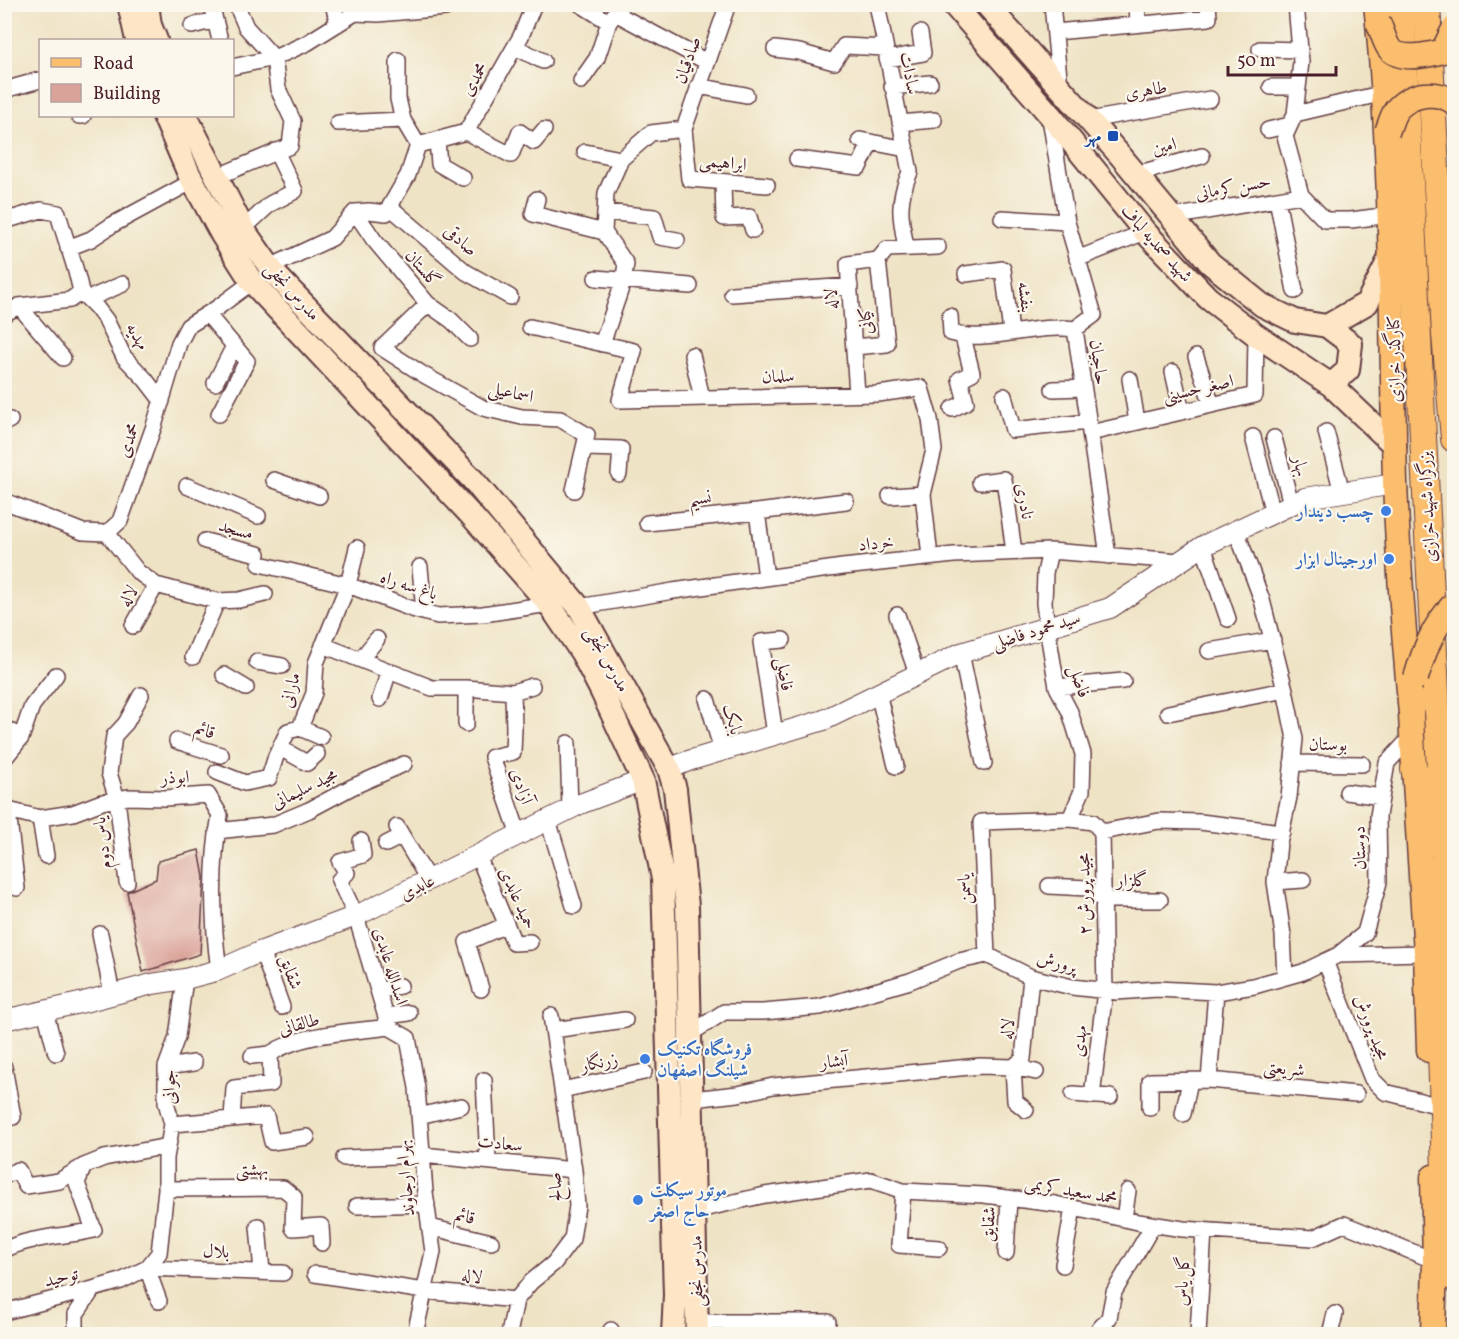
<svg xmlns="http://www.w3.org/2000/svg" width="1459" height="1339" viewBox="0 0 1459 1339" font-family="Vollkorn,Amiri,serif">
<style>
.building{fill:#daa399}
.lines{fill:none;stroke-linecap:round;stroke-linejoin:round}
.minor-casing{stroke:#633c42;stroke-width:18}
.tertiary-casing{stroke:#633c42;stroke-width:22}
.secondary-casing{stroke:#633c42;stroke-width:26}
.primary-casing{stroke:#633c42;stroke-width:27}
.trunk-casing{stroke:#633c42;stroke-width:28}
.minor{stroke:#fff;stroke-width:15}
.tertiary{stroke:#fff;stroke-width:20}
.secondary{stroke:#fde5c5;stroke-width:22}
.primary{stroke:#fbbe6e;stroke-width:24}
.trunk{stroke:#fbbe6e;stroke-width:26}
.primary-bridge-casing{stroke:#633c42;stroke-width:27;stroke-linecap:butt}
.primary-bridge{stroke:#fbbe6e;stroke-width:24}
.transit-dot{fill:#1a4fb4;stroke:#fbf7ec;stroke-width:2}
.shop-dot{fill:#3f7fe0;stroke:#fbf7ec;stroke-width:2}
.labels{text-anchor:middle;stroke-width:4.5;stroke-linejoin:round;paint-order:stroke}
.street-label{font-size:18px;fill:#4a1f2b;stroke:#fbf7ec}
.transit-label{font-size:18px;font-weight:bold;fill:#164399;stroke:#fbf7ec;text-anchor:end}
.shop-label{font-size:18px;font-weight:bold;fill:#366cbe;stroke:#fbf7ec;text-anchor:end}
</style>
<rect width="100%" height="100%" fill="#fbf7ec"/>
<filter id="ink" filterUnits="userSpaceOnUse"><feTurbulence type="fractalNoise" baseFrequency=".0167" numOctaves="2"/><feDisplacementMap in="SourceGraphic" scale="12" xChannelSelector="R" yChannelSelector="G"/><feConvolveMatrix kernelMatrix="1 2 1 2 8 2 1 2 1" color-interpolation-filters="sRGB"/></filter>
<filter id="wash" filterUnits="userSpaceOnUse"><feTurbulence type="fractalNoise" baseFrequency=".008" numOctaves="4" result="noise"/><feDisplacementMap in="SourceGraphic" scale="24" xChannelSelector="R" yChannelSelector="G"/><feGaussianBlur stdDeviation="1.35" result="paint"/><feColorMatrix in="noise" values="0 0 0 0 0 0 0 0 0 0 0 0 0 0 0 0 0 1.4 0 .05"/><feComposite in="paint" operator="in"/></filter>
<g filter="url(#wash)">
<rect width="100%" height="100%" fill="#efe3c5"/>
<g id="blocks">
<path class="building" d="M199,850L204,877L200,954L143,972L127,892L156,879L158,861Z"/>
</g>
</g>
<g filter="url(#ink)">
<use href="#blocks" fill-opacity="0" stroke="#633c42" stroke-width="1.5"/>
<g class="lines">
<defs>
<path id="minor" d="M211,4L220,40
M333,4L338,24
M580,4L609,22
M728,4L684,129L689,179L767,185
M877,4L910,172C897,202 900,216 906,247
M1052,4L1060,88
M1137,4L1138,24
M1296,4L1301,62L1295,114L1285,136L1301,195L1325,220H1351L1390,215
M617,14L707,62
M192,26L215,20
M1055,32L1209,18L1208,4
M515,47L543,61
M775,49L799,52L834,62L844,46L885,48
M1260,49L1300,50
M887,59L923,53L920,33
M398,60V99L403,120L418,145
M232,67L274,58L307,43L355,13L378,14L445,8L447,4
M581,81L597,58L609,22L622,4
M698,86L746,95
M892,87L930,83
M1271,87H1298
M4,90L40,80
M1295,114L1384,93
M79,116H83
M1050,118L1067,222L1094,315L1075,329L1108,556
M1089,120L1210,99
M338,123L403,120
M900,123L934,120
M1268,130L1290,125
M466,132L511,155L520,132L534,142L544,130
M437,140L439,164L463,178
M860,140L906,149
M585,152L621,159
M797,159L859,167L871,142
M1136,174L1202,156
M216,177L290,146L293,121L278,89L274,58L246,27L236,4
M723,182L724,218L749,217L753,230
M537,199L533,214L604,232
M1277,199L1295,291
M390,207L466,272L510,297
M355,212L374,240L428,304L451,320L470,339
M605,212L654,217L660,237L677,240
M1172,217L1301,195
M1002,218L1067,222
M4,221L41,210L58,213C65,240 76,265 81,292L70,300L19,306L4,314
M243,229L270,204L295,191L276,151
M68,248L91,239L112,225L193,181
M1077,259L1145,232
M270,267L332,238L355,212L369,211L386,213L408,175L418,145L466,132L521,36L534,4
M966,274L1003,269L1011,332
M596,278L690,286
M81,292L96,307L106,320L124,357L145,379L162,401
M732,294L850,286
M88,299L123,284
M428,304L382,348L424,375L483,408L522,417L560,419L587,435L574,490
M19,306L63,358
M208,315L247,361L219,414
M950,316L951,333C989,344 1034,323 1075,329
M530,327L634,351L620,400L878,394L921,388L930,419L934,450L923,494L930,557
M602,344L623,282L626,264L604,232L606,193L621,159L651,133L684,129
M854,347L887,344L878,260
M692,355L702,398
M1196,357L1212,405
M1173,372L1182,412
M1130,379L1137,422
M215,383L234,346
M1053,389L1083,388
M857,394L848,264L878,260L887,249L938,247
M1004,396L1013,430L1088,422
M952,409L966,402L960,379L972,373L963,337
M4,423L10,420
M1326,432L1342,492
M1090,433L1255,395L1256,335
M1253,437L1273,513
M1274,438L1291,504
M584,448L621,449L619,474
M274,480L319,496
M980,482L1004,479L1014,552
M187,486L258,516
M890,496L923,494
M4,501L83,532L107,533L120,521L154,426L179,343L188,326L217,308L252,282
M757,512L766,577
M647,523L757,512L846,501
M1236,530L1262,600L1285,690L1295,739L1289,797L1279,843L1275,882L1283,935L1285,977
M107,533L138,572L156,585L217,601L239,600L265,594
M205,541L258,554
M1203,546L1228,619
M1050,551L1045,573L1044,603L1047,627L1057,687L1070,712L1083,754L1082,791L1070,819
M260,564L348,585L412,609L438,616L483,614L549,604
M420,567L424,612
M579,607L673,591L843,567L954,555L1050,551L1179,561
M897,615L917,674
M133,626L156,585
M323,645L432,688H466L513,692L532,686
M1209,651L1273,640
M961,653L984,763
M193,657L217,601
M361,659L377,639
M257,662L282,666
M224,675L246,688
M1057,687L1123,681
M466,688V724
M513,692L514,729L513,752L492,757L519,835
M878,693L896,766
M380,699L389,671
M707,699L722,751
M1168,713L1285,690
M4,727L21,738
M300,728L321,737
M775,734L761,642L783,640
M177,741L221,755
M568,743L570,809
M280,748L307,763L317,754
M4,759L21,738L32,706L56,675
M1292,763L1362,764
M217,772L245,783L269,778L276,756L288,731L300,728L314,693L316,663L348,585L357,548
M1347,792L1381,797
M4,809L40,818L73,813L102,802L128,797L165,798L208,795L220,815C211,863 212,921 219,970
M8,811L17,888
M40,818L46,856
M548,820L574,906
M397,827L429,881
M217,831L273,825L309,810L352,787L404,764
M361,841L363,855L340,862L347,873L339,880L356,916L389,1027
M386,844L402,836
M478,856L514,943L530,942
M127,882L117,799L109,773L114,736L126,723L141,695
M1275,882L1303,880
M1049,886L1087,888L1103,900H1160
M100,934L112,994
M262,951L282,1007
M987,955L981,822L1070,819L1093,822L1102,832L1159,821L1200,822L1282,832
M1338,955L1365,933L1379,882L1378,816L1387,763L1412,736
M1325,961L1372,1079L1385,1092L1432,1104
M481,989L467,942L506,925
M379,991L400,986
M45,1011L56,1053
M386,1016L409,1013
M389,1027L408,1038L417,1088L425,1192L433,1252L415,1334
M553,1030L625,1020
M690,1034L724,1012H763L820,1007L910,981L959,961L987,955L1031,977L1072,987L1117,992L1157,989L1216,992L1254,986L1303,972L1338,955L1426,953
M252,1056L270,1054
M4,1067L13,1117
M166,1067L194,1063
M484,1080L488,1161
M1209,1080L1356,1094
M562,1090L644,1072
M1073,1094L1110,1097
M1092,1096L1105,991L1102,832
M692,1099L738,1094L773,1086L980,1066L1013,1067L1036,1072
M1150,1108V1081L1209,1080L1216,992
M1026,1110L1015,1101L1013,1067L1023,1059L1031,977
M1183,1114L1190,1081
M419,1116L461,1106
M232,1119L266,1116L272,1142L307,1137
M172,1124L232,1119L234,1088L271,1084L270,1054C300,1033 353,1032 389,1027
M344,1158L422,1155L574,1170
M4,1176L18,1170L26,1186L59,1181L84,1166
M166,1189L283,1188L294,1197L293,1228L321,1226L322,1243
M903,1191L899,1245L939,1248
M357,1206L427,1204
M694,1211L765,1195L871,1180L903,1191L984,1195L1055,1204L1138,1222L1183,1229L1313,1238L1344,1224L1435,1261
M1124,1219L1128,1191
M258,1226L262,1272
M430,1227L491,1242
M4,1250C32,1236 64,1237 94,1230L77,1183L84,1166L104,1158L168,1146
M1006,1253L1009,1198
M1063,1265L1073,1208
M315,1274L424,1291L516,1300
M159,1301L147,1268L283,1273
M4,1312L93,1289
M696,1322H828
M611,1330V1334
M76,1334V1314L93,1289L121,1281L147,1268L159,1253L166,1189V1158L172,1124L166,1102V1067L177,1037L185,979
M509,1334L516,1300L531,1282L554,1263L572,1239L577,1206L574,1170L551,1016
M1095,1334L1109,1318L1114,1292L1153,1225
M1198,1334L1204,1230
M1330,1334L1335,1314"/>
<path id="tertiary" d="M669,769L688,761L824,720L961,653L1110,608L1203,546L1305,498L1395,484
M4,1020L84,1002L152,984L185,979L219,970L262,951L356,916L580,804L643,780"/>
<path id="secondary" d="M129,4L137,40
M147,4L150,25L156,40
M953,4L1050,115L1145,232L1208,298L1256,335L1331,385L1395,446
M986,4L1119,154L1210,263L1262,305L1295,321L1327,326L1367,303L1392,254
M164,116L189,174L222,235L252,282L469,513L549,604L582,653L602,692L643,780L663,879L675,1295L673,1334
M186,116L243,229L274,273L473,480L579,607L669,769L675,789L687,906L697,1334
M1327,326L1351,344L1348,370L1331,385"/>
<path id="primary" d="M1376,4C1393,163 1391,323 1395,482C1398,560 1404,637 1411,714
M1413,698L1411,714L1412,736L1426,953L1429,1050
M1433,1334L1435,1261L1433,1177"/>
<path id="trunk" d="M1401,4L1454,1045
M1427,4L1445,335L1454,439
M1414,769L1429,825L1430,841
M1440,1022L1446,1202L1454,1278"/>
</defs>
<use href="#minor" class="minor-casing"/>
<use href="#tertiary" class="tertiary-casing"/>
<use href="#secondary" class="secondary-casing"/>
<use href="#primary" class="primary-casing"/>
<use href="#trunk" class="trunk-casing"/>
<use href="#minor" class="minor"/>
<use href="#tertiary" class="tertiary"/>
<use href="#secondary" class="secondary"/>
<use href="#primary" class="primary"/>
<use href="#trunk" class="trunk"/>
<defs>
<path id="primary-bridge" d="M1378,22C1382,30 1384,41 1389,48C1400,62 1429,55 1443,51L1454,29
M1387,132C1390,125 1392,115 1397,109C1412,93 1436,90 1454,102
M1416,678C1424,650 1434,625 1454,604"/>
</defs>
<use href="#primary-bridge" class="primary-bridge-casing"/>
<use href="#primary-bridge" class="primary-bridge"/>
</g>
</g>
<rect class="transit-dot" x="1107" y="130" width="12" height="12" rx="3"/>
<g class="shop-dot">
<circle cx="1386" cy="511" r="6"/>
<circle cx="1389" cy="559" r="6"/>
<circle cx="645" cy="1059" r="6"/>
<circle cx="638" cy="1200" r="6"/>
</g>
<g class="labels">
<g class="street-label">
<text transform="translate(687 60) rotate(-71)" y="6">صادقیان</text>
<text transform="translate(910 73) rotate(79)" y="6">سادات</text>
<text transform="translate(474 79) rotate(-60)" y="6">محمدی</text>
<text transform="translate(1146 90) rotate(-9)" y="6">طاهری</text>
<text transform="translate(1164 146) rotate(-15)" y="6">امین</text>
<text transform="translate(723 162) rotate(5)" y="6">ابراهیمی</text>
<text transform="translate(1233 187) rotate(-10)" y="6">حسن کرمانی</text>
<text transform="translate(461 240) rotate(41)" y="6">صادقی</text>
<text transform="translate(1157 243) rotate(48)" y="6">شهید صمدیه لباف</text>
<text transform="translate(423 268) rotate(49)" y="6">گلستان</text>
<text transform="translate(293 291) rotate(48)" y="6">مدرس نجفی</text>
<text transform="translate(1026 297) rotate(83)" y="6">بنفشه</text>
<text transform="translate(831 299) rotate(-94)" y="6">لاله</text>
<text transform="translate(865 321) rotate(-96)" y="6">کیانی</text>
<text transform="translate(138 336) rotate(60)" y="6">مهدیه</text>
<text transform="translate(1394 359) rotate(-91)" y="6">کنارگذر خرازی</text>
<text transform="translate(1099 362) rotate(82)" y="6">حاجیان</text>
<text transform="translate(778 376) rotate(-2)" y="6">سلمان</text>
<text transform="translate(1198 388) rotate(-13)" y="6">اصغر حسینی</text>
<text transform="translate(511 392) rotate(12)" y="6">اسماعیلی</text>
<text transform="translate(128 440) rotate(-71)" y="6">محمدی</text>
<text transform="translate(1301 466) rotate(76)" y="6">بهار</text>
<text transform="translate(700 498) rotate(-5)" y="6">نسیم</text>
<text transform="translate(1025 501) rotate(80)" y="6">نادری</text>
<text transform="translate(1427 507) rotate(-93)" y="6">بزرگراه شهید خرازی</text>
<text transform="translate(236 529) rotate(15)" y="6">مسجد</text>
<text transform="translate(876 543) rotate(-6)" y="6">خرداد</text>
<text transform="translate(409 585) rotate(18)" y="6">باغ سه راه</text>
<text transform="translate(128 596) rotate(-61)" y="6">لاله</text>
<text transform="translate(1036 630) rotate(-17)" y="6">سید محمود فاضلی</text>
<text transform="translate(608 659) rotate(61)" y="6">مدرس نجفی</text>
<text transform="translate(785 674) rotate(81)" y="6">فاضلی</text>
<text transform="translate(1080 681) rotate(72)" y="6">فاضل</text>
<text transform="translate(290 690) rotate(-76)" y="6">مارانی</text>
<text transform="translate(733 719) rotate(74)" y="6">بابک</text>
<text transform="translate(205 730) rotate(18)" y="6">قائم</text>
<text transform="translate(1328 744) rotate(1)" y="6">بوستان</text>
<text transform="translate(175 777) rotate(-3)" y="6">ابوذر</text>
<text transform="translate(522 786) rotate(71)" y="6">آزادی</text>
<text transform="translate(304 788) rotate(-26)" y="6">مجید سلیمانی</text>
<text transform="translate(102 843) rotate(-97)" y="6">یاس دوم</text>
<text transform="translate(1359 848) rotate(-91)" y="6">دوستان</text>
<text x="1132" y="886">گلزار</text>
<text transform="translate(417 887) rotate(-27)" y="6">عابدی</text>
<text transform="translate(964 889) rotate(-92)" y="6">یاسمن</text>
<text transform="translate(1084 894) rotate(-91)" y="6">مجید پرورش ۲</text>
<text transform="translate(518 898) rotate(66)" y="6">حمید عابدی</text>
<text transform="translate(1057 962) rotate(15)" y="6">پرورش</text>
<text transform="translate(391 966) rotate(73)" y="6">اسدالله عابدی</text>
<text transform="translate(291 972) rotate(70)" y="6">شقایق</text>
<text transform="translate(299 1024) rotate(-15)" y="6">طالقانی</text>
<text transform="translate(1372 1027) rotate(69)" y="6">مجید پرورش</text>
<text transform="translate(1007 1029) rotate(-85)" y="6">لاله</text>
<text transform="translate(1079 1041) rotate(-83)" y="6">مهدی</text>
<text transform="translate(834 1061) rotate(-5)" y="6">آبشار</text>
<text transform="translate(599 1062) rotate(-12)" y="6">زرنگار</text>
<text transform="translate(1284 1068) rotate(5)" y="6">شریعتی</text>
<text transform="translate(169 1087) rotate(-91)" y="6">جوانی</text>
<text transform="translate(500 1143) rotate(6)" y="6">سعادت</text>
<text x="252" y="1175">بهشتی</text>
<text transform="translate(405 1178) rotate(-95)" y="6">بهرام ارجاوند</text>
<text transform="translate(555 1187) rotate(-94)" y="6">صالح</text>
<text transform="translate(1071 1190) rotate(10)" y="6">محمد سعید کریمی</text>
<text transform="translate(465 1216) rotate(14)" y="6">قائم</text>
<text transform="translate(988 1224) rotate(-86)" y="6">شقایق</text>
<text transform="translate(216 1251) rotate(2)" y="6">بلال</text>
<text transform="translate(696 1271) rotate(-91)" y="6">مدرس نجفی</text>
<text transform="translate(472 1276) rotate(6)" y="6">لاله</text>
<text transform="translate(61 1277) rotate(-14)" y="6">توحید</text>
<text transform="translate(1182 1281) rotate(-87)" y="6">گل یاس</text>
</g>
<g class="transit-label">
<text x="1101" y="142">مهر</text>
</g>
<g class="shop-label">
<text x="1374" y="517">چسب دیندار</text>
<text x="1377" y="565">اورجینال ابزار</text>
<text x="657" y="1055" text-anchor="start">فروشگاه تکنیک<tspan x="657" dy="21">شیلنگ اصفهان</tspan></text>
<text x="650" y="1196" text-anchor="start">موتور سیکلت<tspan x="650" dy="21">حاج اصغر</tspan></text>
</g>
</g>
<rect width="1459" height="1339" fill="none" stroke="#fbf7ec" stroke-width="24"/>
<rect x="39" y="39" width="195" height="78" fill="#fbf7ec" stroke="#b4a19f" stroke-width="1.5"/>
<rect x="51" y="58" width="30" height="9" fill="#fbbe6e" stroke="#b4a19f" stroke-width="1.5"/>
<text x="93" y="69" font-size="18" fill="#4a1f2b">Road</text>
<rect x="51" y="84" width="30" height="18" fill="#daa399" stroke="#b4a19f" stroke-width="1.5"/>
<text x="93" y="99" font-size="18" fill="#4a1f2b">Building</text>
<path d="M1228 66v9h108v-9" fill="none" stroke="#4a1f2b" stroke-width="3"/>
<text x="1237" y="66" font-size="18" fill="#4a1f2b" stroke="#fbf7ec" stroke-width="4.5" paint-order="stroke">50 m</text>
</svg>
